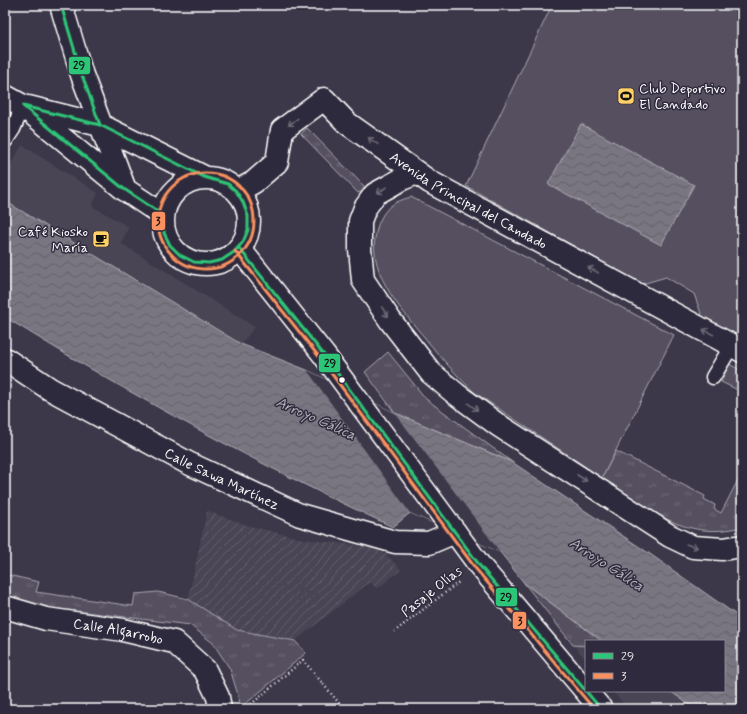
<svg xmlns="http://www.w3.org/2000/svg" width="747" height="714" viewBox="0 0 747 714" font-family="Mynerve,sans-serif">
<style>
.built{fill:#494455}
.industrial{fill:url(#industrial-furrows)}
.grass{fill:url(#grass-tufts);stroke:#aaa8b0}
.pitch{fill:#555060;stroke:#aaa8b0}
.water{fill:url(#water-waves);stroke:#afadb4}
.pier{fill:#3c3749}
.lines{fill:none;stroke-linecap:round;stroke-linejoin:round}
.lane-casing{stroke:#fff;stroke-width:17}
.street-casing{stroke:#fff;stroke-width:25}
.secondary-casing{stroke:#fff;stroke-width:25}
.path{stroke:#fff;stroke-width:2.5;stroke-dasharray:1 3;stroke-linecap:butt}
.lane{stroke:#2f2a3d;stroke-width:14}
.street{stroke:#2f2a3d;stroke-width:22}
.secondary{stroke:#2f2a3d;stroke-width:22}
.bus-1-casing{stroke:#2f2a3d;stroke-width:6}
.bus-2-casing{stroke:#2f2a3d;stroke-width:6}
.bus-1{stroke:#2dc577;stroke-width:3}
.bus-2{stroke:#fa915f;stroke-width:3}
.oneway{stroke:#6d6a77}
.bus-dot{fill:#fff;stroke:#2f2a3d;stroke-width:1.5}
.labels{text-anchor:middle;stroke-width:3;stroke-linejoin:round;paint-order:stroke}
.poi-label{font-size:14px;fill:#fff;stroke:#2f2a3d;text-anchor:start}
.street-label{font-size:14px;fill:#fff;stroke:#2f2a3d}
.water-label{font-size:15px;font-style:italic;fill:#b5b4ba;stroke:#2f2a3d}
.line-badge{stroke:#2f2a3d;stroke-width:1.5}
.pale-badge-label{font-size:11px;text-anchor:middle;font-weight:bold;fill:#111}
</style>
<defs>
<pattern id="industrial-furrows" width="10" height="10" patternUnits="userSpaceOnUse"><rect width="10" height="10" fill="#494455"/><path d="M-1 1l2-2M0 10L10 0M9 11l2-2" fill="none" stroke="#64606e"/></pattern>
<pattern id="grass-tufts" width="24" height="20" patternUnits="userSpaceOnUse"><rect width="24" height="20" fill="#555060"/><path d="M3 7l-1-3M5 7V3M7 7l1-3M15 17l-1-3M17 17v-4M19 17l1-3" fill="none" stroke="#6e6a78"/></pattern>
<pattern id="water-waves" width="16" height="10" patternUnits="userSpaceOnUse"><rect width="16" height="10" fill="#797682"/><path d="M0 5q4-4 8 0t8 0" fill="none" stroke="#626167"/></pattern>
</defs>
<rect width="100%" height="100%" fill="#3c3749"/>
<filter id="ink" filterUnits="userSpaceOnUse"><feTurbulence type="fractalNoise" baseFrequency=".025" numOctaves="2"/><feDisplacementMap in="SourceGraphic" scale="8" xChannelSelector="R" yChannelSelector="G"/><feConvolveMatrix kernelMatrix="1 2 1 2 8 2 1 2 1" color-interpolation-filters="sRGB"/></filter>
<g filter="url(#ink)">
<path class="built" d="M22,145L98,193L92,206L129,227L121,243L255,327L241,344L5,201V174Z
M573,645L586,646V660Z
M612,691H670L695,709H628Z"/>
<path class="industrial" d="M207,511L250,526L303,539L371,547L386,554L401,570L377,589L370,582L295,641L237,630L188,599Z"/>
<path class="grass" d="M307,128L365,187L363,191L358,193L301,134Z
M388,352L426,399L512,462L395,413L365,372Z
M729,364L742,371V392L721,382Z
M616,451L705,496L704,499L715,505L714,509L721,513L739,478L742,480V527C682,542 650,508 602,478Z
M8,575L39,582L36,592L133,606L135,594L158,592L188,599L237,630L295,641L306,653L243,706L239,707L238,695L230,669L213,643L190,625L36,606L5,597V585Z
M524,583L602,641H586V646L573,645Z"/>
<path class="pitch" d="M552,5H742V338L703,319L694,294L666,277L642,284L466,186Z
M411,197L674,335L602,478L474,392C456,375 440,357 425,338C399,307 363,269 378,225C385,207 393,202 411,197Z"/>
<path class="water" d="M581,124L694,185L661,245L548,184Z
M5,201L241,344L307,370L395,413L512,462L650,554L742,619V709H695L670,691H724V641H602L524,583L500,552L410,513L393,527C259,465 130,395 5,317Z"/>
<path class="pier" d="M307,370L395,413L500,552L410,513Z"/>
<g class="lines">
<defs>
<path id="lane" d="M5,141L13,129L23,106
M713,377L732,345"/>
<g id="street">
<path d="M417,173L402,179L375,194L365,208L360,221V249L363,280L390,320L431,373L456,394L498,425L670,536L693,547L723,549L742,546"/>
<path id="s1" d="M238,191L254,182L277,162L282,130L324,99L347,123L430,182L742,351"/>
<path id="s2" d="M5,359L50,389L188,463L300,515L395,542L429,543L455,532"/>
<path id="s3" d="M5,607L46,619L123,630L174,642L205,670L218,697L220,709"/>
</g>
<path id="secondary" d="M61,5L82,75L124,187
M5,96L23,106L124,189L163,215
M28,107L100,125L204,177
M163 221a43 43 0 1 1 86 0a43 43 0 1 1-86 0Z
M239,248L324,355L480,566L601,709"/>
</defs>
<use href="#lane" class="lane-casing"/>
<use href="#street" class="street-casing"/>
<use href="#secondary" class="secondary-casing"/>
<path class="path" d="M394,632L459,582
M248,707L303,660L344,709"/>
<use href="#lane" class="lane"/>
<use href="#street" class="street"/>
<use href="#secondary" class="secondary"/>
<defs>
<path id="bus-1" d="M61,5L82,75L100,125
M23,106L100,125L204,177L228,184L236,191L243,202L248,216V230L243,242L234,252L222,260L209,263L194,262L180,255L170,245L164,233L163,215L124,189Z
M239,248L324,355L480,566L601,709"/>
<path id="bus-2" d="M158 221a48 48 0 1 1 96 0a48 48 0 1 1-96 0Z
M235,251L320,358L476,569L594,709"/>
</defs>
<use href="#bus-1" class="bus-1-casing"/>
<use href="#bus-2" class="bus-2-casing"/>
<use href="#bus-1" class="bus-1"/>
<use href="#bus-2" class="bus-2"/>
</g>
<defs><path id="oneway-shaft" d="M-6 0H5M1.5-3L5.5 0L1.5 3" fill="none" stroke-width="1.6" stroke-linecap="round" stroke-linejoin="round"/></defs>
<g class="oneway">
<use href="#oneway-shaft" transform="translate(293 122) rotate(143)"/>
<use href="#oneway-shaft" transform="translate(373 141) rotate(-145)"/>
<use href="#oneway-shaft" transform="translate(382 190) rotate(147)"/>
<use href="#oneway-shaft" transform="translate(593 270) rotate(-152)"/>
<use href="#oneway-shaft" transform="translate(385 312) rotate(56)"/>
<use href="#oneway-shaft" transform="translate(708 332) rotate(-152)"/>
<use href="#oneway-shaft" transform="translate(473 407) rotate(36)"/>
<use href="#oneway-shaft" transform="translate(582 478) rotate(33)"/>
<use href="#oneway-shaft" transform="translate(692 546) rotate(18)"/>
</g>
</g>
<defs>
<symbol id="stadium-square" viewBox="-11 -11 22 22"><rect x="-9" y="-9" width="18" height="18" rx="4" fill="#ffd166" stroke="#2f2a3d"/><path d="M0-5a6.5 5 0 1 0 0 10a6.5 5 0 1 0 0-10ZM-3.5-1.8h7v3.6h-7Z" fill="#111"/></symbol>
<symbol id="cafe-square" viewBox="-11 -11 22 22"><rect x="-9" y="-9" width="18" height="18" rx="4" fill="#ffd166" stroke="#2f2a3d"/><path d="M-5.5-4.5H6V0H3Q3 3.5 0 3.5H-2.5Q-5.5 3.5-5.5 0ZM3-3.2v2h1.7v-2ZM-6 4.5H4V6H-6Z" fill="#111"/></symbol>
</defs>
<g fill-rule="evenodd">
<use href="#stadium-square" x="616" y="86" width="20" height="20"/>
<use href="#cafe-square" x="91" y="229" width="20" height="20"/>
</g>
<circle class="bus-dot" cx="342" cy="380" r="3.5"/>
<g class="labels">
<g class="poi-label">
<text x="639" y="93">Club Deportivo<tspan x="639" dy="16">El Candado</tspan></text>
<text x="88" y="236" text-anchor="end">Café Kiosko<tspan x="88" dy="16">María</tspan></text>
</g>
<g class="street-label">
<text dy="5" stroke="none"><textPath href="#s1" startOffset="311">Avenida Principal del Candado</textPath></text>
<text dy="5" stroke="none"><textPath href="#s2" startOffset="248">Calle Sawa Martínez</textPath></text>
<text transform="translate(431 591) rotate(-38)" y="5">Pasaje Olías</text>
<text dy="5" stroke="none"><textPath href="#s3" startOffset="116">Calle Algarrobo</textPath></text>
</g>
<g class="water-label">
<text transform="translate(316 418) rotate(24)" y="5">Arroyo Gálica</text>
<text transform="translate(607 564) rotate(33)" y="5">Arroyo Gálica</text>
</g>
</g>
<g class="line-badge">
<rect x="68" y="56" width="23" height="19" rx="4" fill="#2dc577"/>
<rect x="151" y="211" width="15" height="20" rx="4" fill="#fa915f"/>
<rect x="318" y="353" width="23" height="20" rx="4" fill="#2dc577"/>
<rect x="495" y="587" width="23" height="20" rx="4" fill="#2dc577"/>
<rect x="512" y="611" width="15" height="19" rx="4" fill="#fa915f"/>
</g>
<g class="pale-badge-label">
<text x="79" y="69">29</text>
<text x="158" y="225">3</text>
<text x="330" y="367">29</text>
<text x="506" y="601">29</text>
<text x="520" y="625">3</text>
</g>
<rect width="747" height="714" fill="none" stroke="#2f2a3d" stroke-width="20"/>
<rect x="10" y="10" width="727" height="694" fill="none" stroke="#fff" stroke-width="1.5" filter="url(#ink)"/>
<rect x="585" y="640" width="140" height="52" fill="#2f2a3d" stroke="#827f8b"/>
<rect x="593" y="653" width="20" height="6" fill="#2dc577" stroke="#827f8b"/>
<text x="621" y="660" font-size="12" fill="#ffffff">29</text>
<rect x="593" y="673" width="20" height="6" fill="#fa915f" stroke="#827f8b"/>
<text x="621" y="680" font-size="12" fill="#ffffff">3</text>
</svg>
